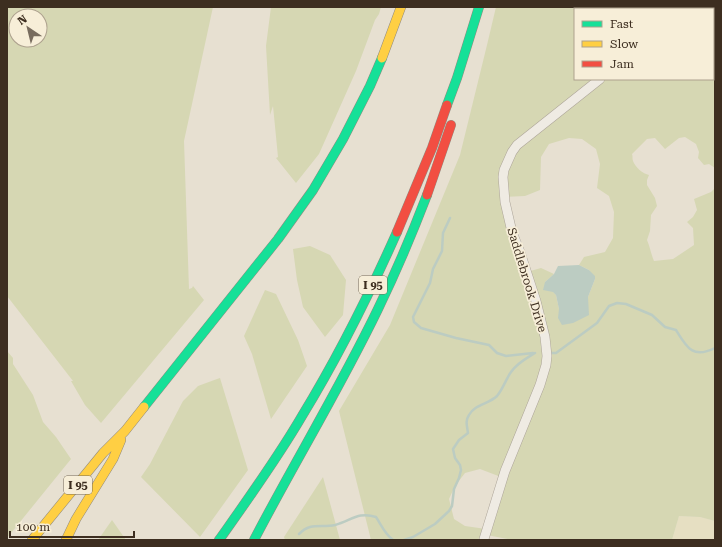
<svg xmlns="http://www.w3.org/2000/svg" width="722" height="547" viewBox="0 0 722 547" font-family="'Roboto Serif',serif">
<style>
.farmland{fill:#e6dfc2}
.green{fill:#d6d7b3;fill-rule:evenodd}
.water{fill:#bcccc2}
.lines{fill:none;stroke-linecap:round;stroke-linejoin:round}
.stream{stroke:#bcccc2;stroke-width:2.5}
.street-casing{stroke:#ada599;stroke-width:10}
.fast-casing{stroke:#928b80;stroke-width:10}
.slow-casing{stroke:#928b80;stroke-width:10}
.jam-casing{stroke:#928b80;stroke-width:10}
.street{stroke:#efebe3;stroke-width:9}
.fast{stroke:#16e098;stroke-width:9}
.slow{stroke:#ffcf43;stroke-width:9}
.jam{stroke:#f24e42;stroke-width:9}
.labels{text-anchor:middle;stroke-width:3.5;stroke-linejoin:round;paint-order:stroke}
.shield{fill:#f7eed8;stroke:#756857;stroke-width:1}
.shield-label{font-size:11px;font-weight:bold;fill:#3d2e20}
.street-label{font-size:12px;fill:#3d2e20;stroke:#f7eed8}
</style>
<rect width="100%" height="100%" fill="#e7e0d1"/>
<path class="farmland" d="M679,516L700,517L715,521V540H672Z"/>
<path class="green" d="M7,7H213L184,141L189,289L192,288L193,286L204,300L101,423L85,405L71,381H73L7,296ZM16,16H40V40H16Z
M271,7H381L379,14L375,20L356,71L319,154L296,183L276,158L278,157L273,106L270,115L266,46Z
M496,7H593V9H575V79H713V9L648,8L649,7H715V168L709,164L704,165L698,158L699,152L696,144L685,137L679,138L665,149L655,138L647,139L632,154C633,156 632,159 633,161C635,167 643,174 649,175L647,180V185L655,198L657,206L651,215L650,231L647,240C650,247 651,254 654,261L673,259L694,245L693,228L687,222L693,217L697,210L694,199L711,192L715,188V521L700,517L679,516L672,540H513L487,535L485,540H371L339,411L390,325L460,155L487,45ZM569,138L582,139L596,149L600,164L597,188L609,196L614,212L613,238L605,252L584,257L579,265L589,270L595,279L588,297V313L559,318V309L556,295L545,282L554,274L541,268L527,272L505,197L525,196L540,190L541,157L549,144ZM480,469L501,477L486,529L465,526L454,519L449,499L455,486L465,473Z
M310,246L330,255L346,280L343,315L325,337L303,307L297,280L293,249Z
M265,290L276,294L298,340L307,366L271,419L252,354L244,336Z
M7,351L13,358V364L33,395L43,422L56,437L71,459L7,538Z
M220,378L248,470L200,537L141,477L150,464L183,401L198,386L217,379Z
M323,477L340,540H285L284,537Z
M112,520L126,540H98Z"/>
<path class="water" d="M579,265L589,270L595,276V279L588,297L589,315L573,323L562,325L558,318L559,309L556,295L553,292L543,290L545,282L554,274L558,266Z"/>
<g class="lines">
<path class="stream" d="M450,218L443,233L442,251L433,269L430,283L413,317L414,322L421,328L456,338L489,345L497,353L506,356L533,353
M551,353H556L597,323L609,306L617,303L626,304L652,315L665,327L676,330C687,348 693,359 715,348
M299,534C302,531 306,528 310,527C318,525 326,527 335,525C351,521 358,511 376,517C382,526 384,533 393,540
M404,540L413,537L435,524L449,511L452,506L454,489L459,478L461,470L460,465L455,458L453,449L459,440L468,433C467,426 465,421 469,415C475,404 489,404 497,396C503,389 506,379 511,372C517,363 527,358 535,353"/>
<defs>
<path id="street" d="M687,9L690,7
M484,539L505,471L540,385L546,365L547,356L545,337L536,301L520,252L512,232L505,202L503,177L504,170L512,152L517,145L600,79"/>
<path id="fast" d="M447,105L457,78L479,7
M144,407L278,239L313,190L343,139L370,86L382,58
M219,540C248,499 277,459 302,416C338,357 369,295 397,232
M254,540C294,463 340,388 378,309C396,272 412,234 427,195"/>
<path id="slow" d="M382,58L401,7
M32,540L103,453L125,431L144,407
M66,540L76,519L113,459L121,440"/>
<path id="jam" d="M427,195L451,125
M397,232L432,148L447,105"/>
</defs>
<use href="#street" class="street-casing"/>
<use href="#fast" class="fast-casing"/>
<use href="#slow" class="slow-casing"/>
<use href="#jam" class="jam-casing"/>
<use href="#street" class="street"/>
<use href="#fast" class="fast"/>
<use href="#slow" class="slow"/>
<use href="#jam" class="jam"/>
</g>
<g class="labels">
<g class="shield">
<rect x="359" y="276" width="28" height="18" rx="3"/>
<rect x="64" y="476" width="28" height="18" rx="3"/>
</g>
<g class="shield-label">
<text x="373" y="289">I 95</text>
<text x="78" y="489">I 95</text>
</g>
<g class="street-label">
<text transform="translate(527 280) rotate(73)" y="4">Saddlebrook Drive</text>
</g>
</g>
<rect width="722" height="547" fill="none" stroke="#3d2e20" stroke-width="16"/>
<rect x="574" y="8" width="140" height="72" fill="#f7eed8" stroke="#ada18e"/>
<rect x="582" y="21" width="20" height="6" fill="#16e098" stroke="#ada18e"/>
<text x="610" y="28" font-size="12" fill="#3d2e20">Fast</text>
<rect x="582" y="41" width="20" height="6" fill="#ffcf43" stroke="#ada18e"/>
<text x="610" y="48" font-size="12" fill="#3d2e20">Slow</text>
<rect x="582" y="61" width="20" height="6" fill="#f24e42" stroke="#ada18e"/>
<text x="610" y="68" font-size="12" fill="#3d2e20">Jam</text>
<g transform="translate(28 28) rotate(325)"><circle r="19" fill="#f7eed8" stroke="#ada18e"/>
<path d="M0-3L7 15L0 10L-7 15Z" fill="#786c5e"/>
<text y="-6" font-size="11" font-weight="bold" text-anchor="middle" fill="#3d2e20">N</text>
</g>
<path d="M10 531v6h124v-6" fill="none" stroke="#3d2e20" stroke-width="2"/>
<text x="16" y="531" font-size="12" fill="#3d2e20" stroke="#f7eed8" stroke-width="3" paint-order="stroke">100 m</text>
</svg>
